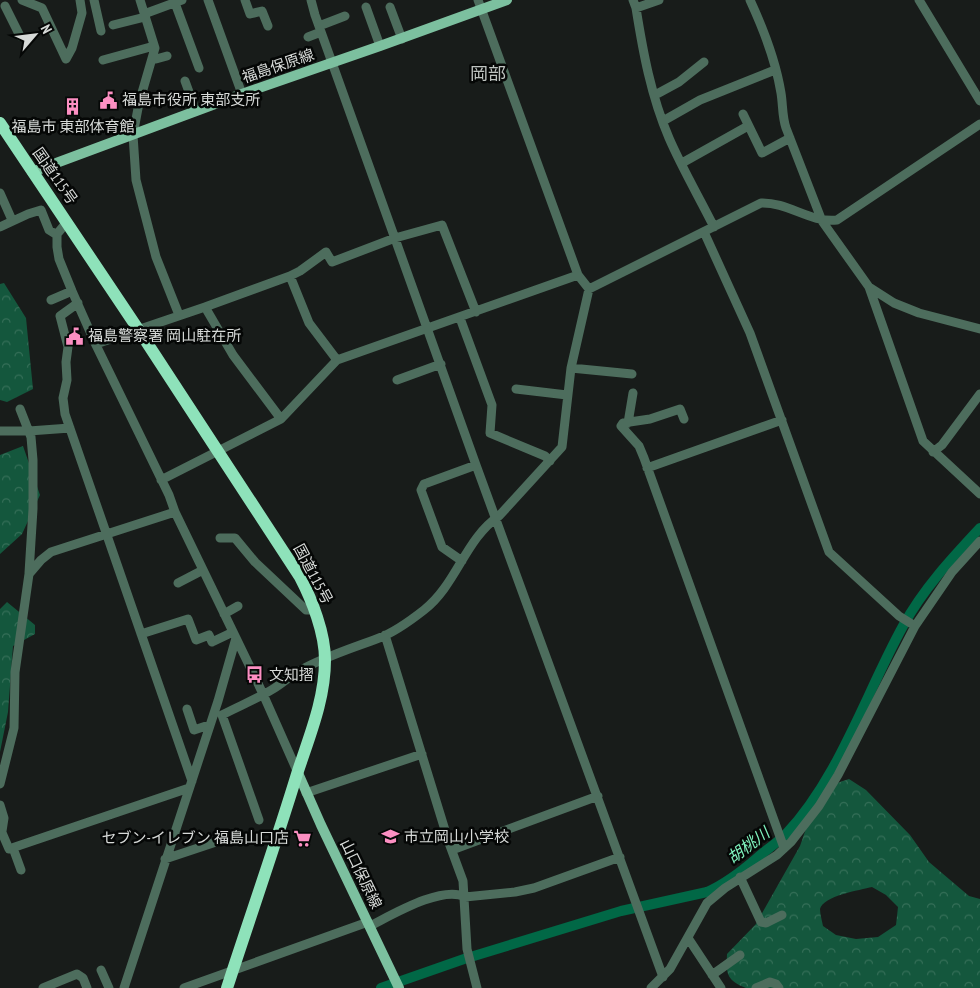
<svg xmlns="http://www.w3.org/2000/svg" width="980" height="988" viewBox="0 0 980 988" font-family="'PT Sans Narrow','Noto Sans JP',sans-serif">
<style>
.forest{fill:url(#forest-crowns);fill-rule:evenodd}
.lines{fill:none;stroke-linecap:round;stroke-linejoin:round}
.river{stroke:#016846;stroke-width:10}
.minor{stroke:#4d6d5d;stroke-width:9}
.major{stroke:#7cc09f;stroke-width:10}
.highway{stroke:#8ee2ba;stroke-width:12}
.labels{text-anchor:middle;stroke-width:5;stroke-linejoin:round;paint-order:stroke}
.street-label{font-size:15px;fill:#d7dad8;stroke:#050706}
.poi-label{font-size:15px;fill:#d7dad8;stroke:#050706;text-anchor:start}
.water-label{font-size:16px;font-style:italic;fill:#80f4bf;stroke:#050706}
.quarter-label{font-size:18px;fill:#bec3c0;stroke:#050706}
</style>
<defs>
<pattern id="forest-crowns" width="20" height="18" patternUnits="userSpaceOnUse" patternTransform="scale(1.25)"><rect width="20" height="18" fill="#14573d"/><path d="M2 6a3 3 0 1 1 6 0M12 15a3 3 0 1 1 6 0" fill="none" stroke="#356f58"/></pattern>
</defs>
<rect width="100%" height="100%" fill="#181c1a"/>
<path class="forest" d="M4,283L26,318L33,389L7,402L0,400V284Z
M23,446L40,495L22,534L0,554V455Z
M7,602L35,625V634L13,646L8,712L0,752V609Z
M849,779L866,790L910,835L929,862L969,896L980,899V988H746C727,980 726,975 727,954L756,924L800,846L818,794L837,783ZM872,887L886,895L898,907L896,925L878,937L856,939L836,935L823,926C822,921 820,914 820,909C823,896 860,890 872,887Z"/>
<g class="lines">
<path class="river" d="M381,988L464,959L621,911L707,892C725,884 742,871 757,858C766,850 777,843 786,834C839,778 866,693 903,626C923,589 952,558 980,528"/>
<path class="minor" d="M22,0L42,8L66,59
M94,0L101,31
M140,0L155,48L139,103L133,135L136,180L156,257L179,315
M208,0L242,94
M245,0L250,14L262,11L268,26
M311,0L315,15L476,465L427,483L424,484L421,490L442,547L462,561
M478,0L578,275
M633,0L636,8C643,52 651,96 669,138C682,168 699,197 714,227
M750,0C763,28 776,62 781,93C783,105 782,116 786,128L822,221L869,287L923,441L980,494
M919,0L980,101
M175,3L199,68
M5,6L20,36
M366,7L380,46
M390,7L402,39
M636,8L659,0
M144,14L182,0
M113,25L145,17
M319,26L345,16
M308,37L321,32
M152,58L156,59L167,56
M66,59L72,48L82,13L80,0
M103,60L154,46
M185,81L196,111
M655,95L679,82L704,62
M743,114L762,153L790,138
M663,121L700,100L775,70
M682,163L748,126
M0,193L12,220
M67,222L57,234V247L59,259L72,291L95,343L169,495L175,512L236,638L218,701L124,988
M0,227L28,214L41,210L49,230L57,235
M704,232L750,333L829,552L899,616L915,626
M290,276L309,323L337,360
M869,287L894,303L919,313L980,329
M51,300L72,291
M78,303L60,316L68,347L66,362L67,380L63,398L65,414L192,781
M205,307L290,276L300,271L326,252L332,262L395,238L442,225L476,312
M460,318L492,405L490,433L545,456L550,461
M96,344L205,307L233,355L281,419
M571,368L632,374
M397,380L441,364
M516,389L567,395
M20,409L31,437L33,460V509L29,573
M684,419L680,409L650,419L623,423L621,426L639,446L644,458L784,848
M628,423L633,393
M0,431H29L70,428
M933,452L942,445L980,394
M476,465L663,977
M647,468L782,420
M161,480L281,419L337,360L578,275L589,289L761,203C788,202 810,223 837,220L980,124
M220,538H235L255,562L306,610H315
M178,583L203,570
M224,614L238,606
M141,634L188,619L196,640L209,635L212,642L233,632
M385,635L449,843L463,881L467,949L477,988
M236,638L263,694L298,773
M187,709L194,730L209,725
M0,784L14,728L15,672L29,574L41,560L51,552L175,512
M306,793L422,754
M0,805L4,818L2,831
M259,820L222,715C239,706 257,699 273,689C283,683 291,675 301,670C326,656 353,648 379,638C395,632 410,621 424,610C457,584 465,539 499,516L562,447L571,368L589,289
M0,828L9,849L189,788
M13,848L21,870
M452,850L598,796
M165,859L213,843
M740,877L761,922L766,923L782,915
M370,926C392,915 442,885 465,897L515,892L534,888L620,857
M688,938L721,988
M101,970L109,988
M712,975L740,955
M43,988L77,974L83,978L87,988
M184,988L368,922
M651,988L670,969L707,903L725,888L777,855L791,842L819,806L838,775L915,626L952,572L980,541
M756,988L770,982L776,984L779,988"/>
<path class="major" d="M32,172L242,94L380,46L507,0
M298,773L321,825L399,988"/>
<path class="highway" d="M0,123L138,329L300,577C312,600 325,633 325,660C325,700 309,737 297,774C275,846 250,917 227,988"/>
</g>
<defs>
<symbol id="civic-bare" viewBox="-9 -9 18 18"><path d="M-.6-6.5H3V-4.5H.6V-3L4-1V1h2V6H-6V1h2V-1L-.6-3ZM-1.2 2.5V6h2.4V2.5Z" fill="#fc8fc2" stroke="#050706" stroke-width="2.5" paint-order="stroke"/></symbol>
<symbol id="building-bare" viewBox="-9 -9 18 18"><path d="M-4-6H4V6H1V3H-1V6H-4ZM-2.5-4.3h1.7v1.8h-1.7ZM.8-4.3h1.7v1.8H.8ZM-2.5-1h1.7V.8h-1.7ZM.8-1h1.7V.8H.8Z" fill="#fc8fc2" stroke="#050706" stroke-width="2.5" paint-order="stroke"/></symbol>
<symbol id="bus-bare" viewBox="-9 -9 18 18"><path d="M-5-6H5V4H4V6H2V4H-2V6H-4V4H-5ZM-3.5-4V0h7V-4ZM-3.5 1.2v1.5H-2V1.2ZM2 1.2v1.5H3.5V1.2Z" fill="#fc8fc2" stroke="#050706" stroke-width="2.5" paint-order="stroke"/></symbol>
<symbol id="school-bare" viewBox="-9 -9 18 18"><path d="M0-5L7-2L0 1L-7-2ZM-4 1L0 2.5L4 1V4Q0 6-4 4Z" fill="#fc8fc2" stroke="#050706" stroke-width="2.5" paint-order="stroke"/></symbol>
<symbol id="supermarket-bare" viewBox="-9 -9 18 18"><path d="M-6-5.5h2.5l.6 2H6L4.5 2H-2.5L-4.4-4H-6ZM-1.5 3.2a1.3 1.3 0 1 0 .1 0ZM3 3.2a1.3 1.3 0 1 0 .1 0Z" fill="#fc8fc2" stroke="#050706" stroke-width="2.5" paint-order="stroke"/></symbol>
</defs>
<g fill-rule="evenodd">
<use href="#civic-bare" x="96" y="88" width="25" height="25"/>
<use href="#building-bare" x="60" y="94" width="25" height="25"/>
<use href="#civic-bare" x="62" y="324" width="25" height="25"/>
<use href="#bus-bare" x="242" y="662" width="25" height="25"/>
<use href="#school-bare" x="378" y="824" width="25" height="25"/>
<use href="#supermarket-bare" x="290" y="826" width="25" height="25"/>
</g>
<g class="labels">
<g class="street-label">
<text transform="translate(278 66) rotate(-19)" y="5">福島保原線</text>
<text transform="translate(55 176) rotate(55)" y="5">国道115号</text>
<text transform="translate(313 574) rotate(62)" y="5">国道115号</text>
<text transform="translate(361 874) rotate(64)" y="5">山口保原線</text>
</g>
<g class="poi-label">
<text x="122" y="105">福島市役所 東部支所</text>
<text x="73" y="132" text-anchor="middle">福島市 東部体育館</text>
<text x="88" y="341">福島警察署 岡山駐在所</text>
<text x="269" y="680">文知摺</text>
<text x="404" y="842">市立岡山小学校</text>
<text x="289" y="843" text-anchor="end">セブン-イレブン 福島山口店</text>
</g>
<g class="water-label">
<text transform="translate(748 845) rotate(-37)" y="6">胡桃川</text>
</g>
<g class="quarter-label">
<text x="488" y="80">岡部</text>
</g>
</g>
<g transform="translate(35 35) rotate(62)" stroke="#050706" stroke-width="4" paint-order="stroke">
<path d="M0-4L9 19L0 12L-9 19Z" fill="#d7dad8"/>
<text y="-8" font-size="14" font-weight="bold" text-anchor="middle" fill="#d7dad8">N</text>
</g>
</svg>
